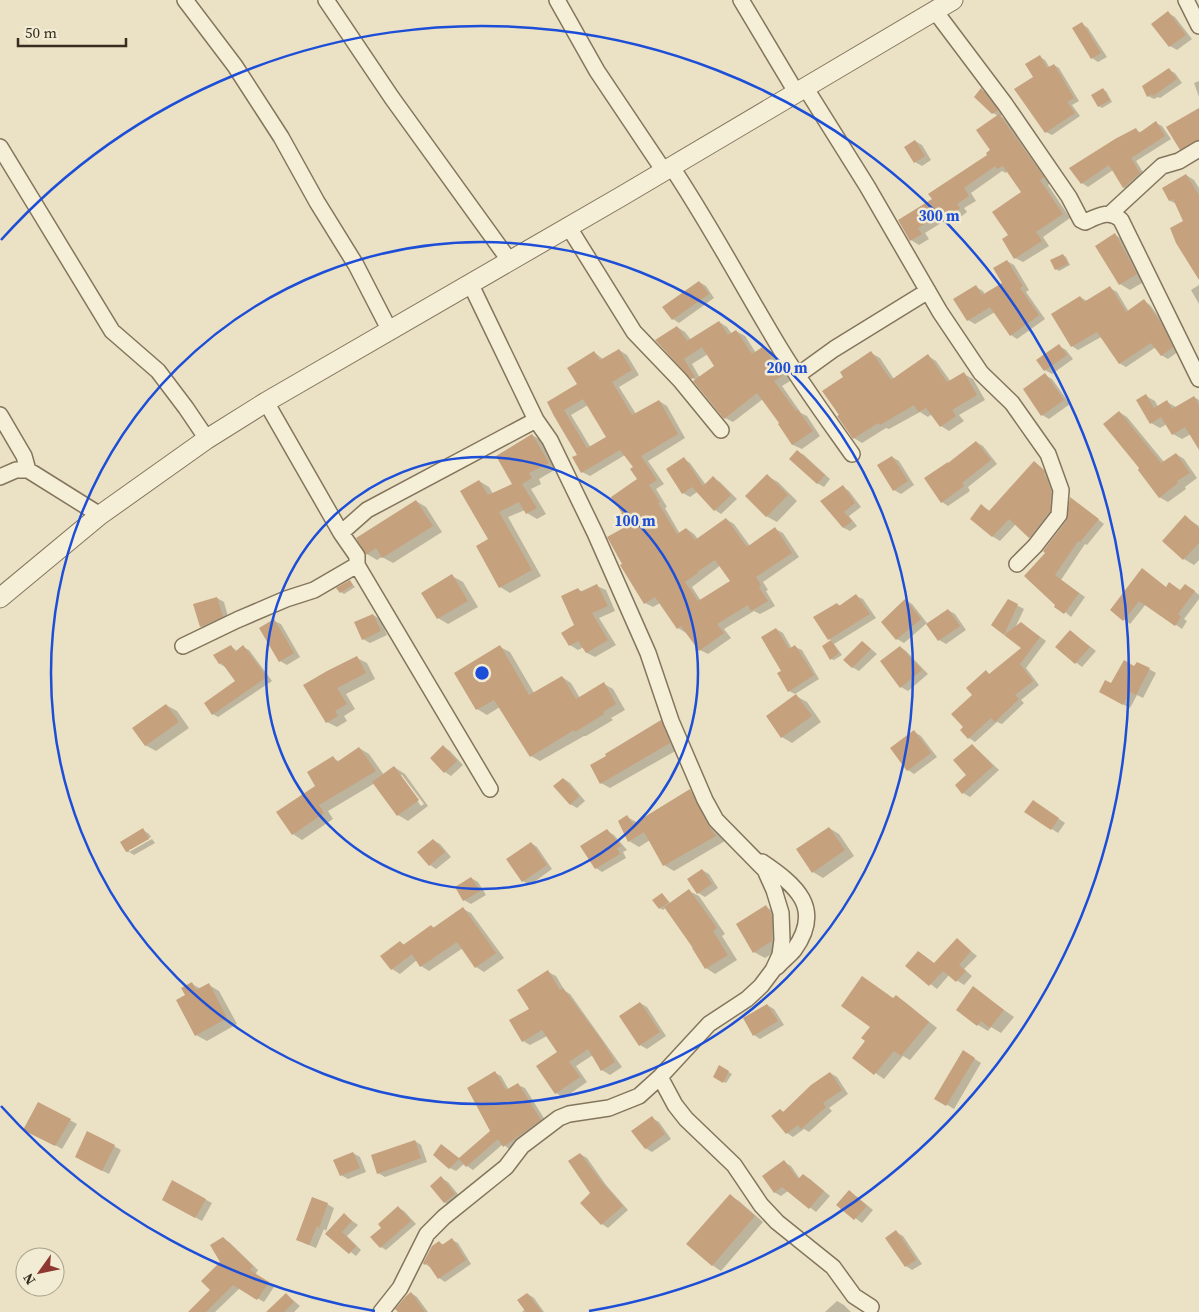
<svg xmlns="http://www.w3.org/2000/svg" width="1199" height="1312" viewBox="0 0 1199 1312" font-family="'Source Serif 4',serif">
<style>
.shadow{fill:#0003;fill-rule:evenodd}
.building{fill:#c6a17e;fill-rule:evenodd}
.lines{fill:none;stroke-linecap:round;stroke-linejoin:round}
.minor-casing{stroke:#84755d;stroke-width:18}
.tertiary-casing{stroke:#84755d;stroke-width:21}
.minor{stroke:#f6efd8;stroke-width:15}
.tertiary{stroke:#f6efd8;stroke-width:19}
.ring{fill:none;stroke:#1d4ed8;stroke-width:2.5}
.centre{fill:#1d4ed8;stroke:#f3ecd4;stroke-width:2.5}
.ring-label{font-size:15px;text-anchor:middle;font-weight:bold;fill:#1d4ed8;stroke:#f3ecd4;stroke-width:5;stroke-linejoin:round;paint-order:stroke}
</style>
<rect width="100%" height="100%" fill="#ebe2c5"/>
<path class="shadow" d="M1168,13L1175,17L1192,39L1177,50L1170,46L1153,24Z
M1082,24L1088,28L1107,57L1098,62L1092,58Z
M1040,57L1045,60L1050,68L1054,65L1059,68L1079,101L1072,105L1080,116L1052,135L1046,132L1034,77Z
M1169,70L1175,73L1182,83L1160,98L1158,97L1154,99L1148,96Z
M1199,81V97L1194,83Z
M982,90L988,94L1004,114L1001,116L1007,120L1051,182L1048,185L1070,218L1043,237L1049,246L1023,262L1015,258L1009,235L1022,193L1008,171L1006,173L1002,171L971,193L976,201L964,208L967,212L954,222L949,218L925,233L929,239L919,245L911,240L899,221L934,200L989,155L992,150L998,116L993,113Z
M1103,90L1106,91L1112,102L1102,108L1099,106Z
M1199,109V146L1188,153L1181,149Z
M1156,123L1162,126L1171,139L1136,161L1146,177L1130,191L1123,187L1113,170L1088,187L1082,183L1136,130L1142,133Z
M915,141L922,145L931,160L922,166L915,162Z
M1186,175L1194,180L1199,188V278L1185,221L1177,204L1170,201L1163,188Z
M1115,235L1126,241L1147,280L1130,290L1120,284Z
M1063,255L1066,257L1070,265L1059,271L1056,269Z
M1007,261L1014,265L1029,290L1026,292L1045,319L1017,339L1011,335L995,312L975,324L968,320L976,287L983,291L985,295L1004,283Z
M699,282L706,286L714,298L679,323L673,319Z
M1199,285V304L1191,290Z
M1110,288L1117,292L1129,312L1144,301L1150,305L1167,328L1179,351L1168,359L1161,355L1156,347L1126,367L1119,363L1101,337L1078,350L1072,346L1080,297L1087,301Z
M719,322L727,327L732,334L736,331L745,336L756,353L764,348L772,352L790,381L782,386L801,413L807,416L820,436L802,449L793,445L779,424L781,423L763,399L733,422L725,418L696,380L692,378L657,341L677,327L685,332L691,340ZM708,354L716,367L700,378L692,364Z
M1059,346L1066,350L1073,359L1052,374L1045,370L1038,360Z
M619,350L627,355L639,375L619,387L636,414L659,401L667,406L685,438L648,461L664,484L656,489L667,507L665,508L680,534L687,529L694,534L698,539L726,519L734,524L750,546L775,529L783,533L799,557L763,582L768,590L766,591L775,606L760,614L754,611L724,629L731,638L708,654L700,650L686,633L678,628L660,603L653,607L645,603L629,526L638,479L635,468L625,455L590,476L582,472L579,455L555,416L579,384L594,352L604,360ZM588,405L607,438L591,448L571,415ZM721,565L732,582L701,601L692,587Z
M871,353L880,358L894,379L928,356L936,361L951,382L964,374L973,379L985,400L959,415L964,421L949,431L941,426L932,414L928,417L920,412L889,429L886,428L862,443L854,438L841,415L844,377Z
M1045,375L1052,379L1070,404L1049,419L1042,415Z
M1146,396L1155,401L1158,407L1167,402L1176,407L1194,397L1199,400V447L1191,434L1182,439L1173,434L1167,424L1160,428L1151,423Z
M1119,412L1127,417L1164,462L1176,454L1184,459L1197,478L1185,487L1186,489L1168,502L1159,497L1141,469Z
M532,435L542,441L558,468L539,479L541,484L531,489L546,514L537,519L527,513L525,510L508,517L541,576L510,593L500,587L477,547L490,540L479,481L489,487L493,494L514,485Z
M976,442L983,446L997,464L968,487L970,491L948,506L942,502Z
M797,451L804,455L830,479L824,487L817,483Z
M892,457L899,461L914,485L901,494L894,490Z
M684,459L690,463L706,485L713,478L720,482L737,499L721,514L715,510L697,492L690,497L683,493Z
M1034,463L1052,476L1059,497L1038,542L1030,537L1016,524L1000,541L992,536L981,506L990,511Z
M767,476L778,482L797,501L777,522L766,516Z
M843,487L849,491L861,507L849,516L857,526L850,531L844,528Z
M416,501L426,507L442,532L393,563L382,557L377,560L367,554Z
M1077,503L1104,524L1087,545L1085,544L1061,580L1085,597L1071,617L1057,605L1047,553L1068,521Z
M1185,517L1199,526V560L1194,565L1184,559L1163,541Z
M452,576L463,582L478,607L448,624L438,618Z
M350,582L355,587L344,594L341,592Z
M597,586L606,590L615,611L599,618L616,645L595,657L587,653L584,647L578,650L570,645L576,626L578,589L583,592Z
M1167,588L1181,591L1192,589L1199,595V599L1184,619L1187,621L1182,629L1146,604L1130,624L1112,610Z
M856,596L863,599L876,618L834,644L842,655L834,660L831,659L823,647L832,641L829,639L837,604L841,606Z
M217,598L224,602L229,620L208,630L201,626L195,604Z
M905,600L912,604L927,623L904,643L897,639Z
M1009,601L1024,609L1015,628H1028L1046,641L1026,668L1039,685L1021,700L1024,703L1002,724L997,722L975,742L969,738L965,727L974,695L986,672L991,675L1023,648L993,625Z
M948,610L955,614L966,630L946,644L939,640L928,624Z
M373,615L380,619L387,635L370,643L363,639Z
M274,621L281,624L300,657L287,665L280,661Z
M776,629L783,633L792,649L795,647L802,650L819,679L795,694L789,691L783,671Z
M1070,631L1096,651L1082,667L1056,647Z
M863,642L877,654L859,671L852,667Z
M231,646L237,651L243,647L249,650L272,681L218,717L213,714L237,682L225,667L220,664Z
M500,647L510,652L534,693L562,677L571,683L580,698L604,684L613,689L625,710L611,718L613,720L586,736H584L540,761L531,756L500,707L487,715L477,709Z
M900,647L906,651L928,674L908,691L901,687L882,662Z
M357,658L367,663L375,679L346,694L355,709L344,716L347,721L337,727L327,722L305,686Z
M1138,663L1156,673L1143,698L1137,695L1130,708L1100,692L1135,668Z
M796,696L807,702L821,722L792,743L782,737Z
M166,705L177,711L189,728L156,751L145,745Z
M661,722L670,727L679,749L610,788L601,783Z
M914,732L921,736L937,757L914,774L908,770Z
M972,746L978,750L999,770L970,797L963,793L968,775Z
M444,747L450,751L463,765L451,776L445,772Z
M359,748L369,754L384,775L394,767L405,774L428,806L408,821L398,815L375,783L328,811L333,819L302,840L293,834L333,758L340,762ZM399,775H402L424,804L421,806Z
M564,779L570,783L585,801L577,808L570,804Z
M690,791L700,797L718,831L725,841L674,871L664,865L650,840L639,847L629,841L627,817L638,823Z
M1040,806L1065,823L1058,833L1026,812Z
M829,828L839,834L854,856L823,878L813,872Z
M143,830L149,834L151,837L129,850V852H127L122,842Z
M607,831L614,835L627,850L623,852L626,858L602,872L596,868Z
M152,839L155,843L134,855L129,852Z
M433,840L440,844L451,857L436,869L430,865Z
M531,843L537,847L552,869L530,885L523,881Z
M702,870L709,874L718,888L705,897L698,893Z
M471,878L478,882L486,895L471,904L464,900Z
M689,891L699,896L725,934L722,936L737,960L715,974L706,968L666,907L663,910L660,908L662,894L671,904Z
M766,907L777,913L783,947L765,958L754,952Z
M463,909L471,913L504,958L484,972L476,967L463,948L429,971L421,966L417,960L400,974L392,969L400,942L405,945L431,926L435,928Z
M957,940L977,956L964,969L972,976L964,985L949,975L937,989L907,966L919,952L935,964Z
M548,972L556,976L565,991L570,994L622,1067L610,1075L602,1070L593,1055L576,1066L587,1082L564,1098L556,1093L538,1066L558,1053L547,1036L530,1045L523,1041L531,1009Z
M192,984L201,989L209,985L219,991L237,1024L207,1041L196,1035L187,995Z
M973,988L1014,1017L1001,1033L991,1027L988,1031L978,1025Z
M896,996L905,1002L937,1028L910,1060L903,1056L884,1079L854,1058Z
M640,1003L647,1007L666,1036L647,1049L640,1045Z
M767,1005L774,1009L784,1025L760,1039L754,1035Z
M964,1052L981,1063L954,1109L936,1098Z
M720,1067L732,1074L726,1083L715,1077Z
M495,1073L501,1076L509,1090L518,1085L525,1088L547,1123L510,1150L503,1144L473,1170L464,1164L456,1171L450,1168L441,1146L460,1159L492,1131Z
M830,1073L837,1077L848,1094L829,1108L832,1111L809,1132L804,1129L793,1137L787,1133L780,1110L784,1112Z
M39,1103L77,1124L62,1149L45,1139Z
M652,1118L659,1122L671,1139L652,1152L645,1148Z
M415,1141L421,1145L427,1162L385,1177L378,1173Z
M114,1146L121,1150L109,1174L83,1161Z
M353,1153L360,1157L366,1172L348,1179L341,1175Z
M580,1154L587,1158L606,1185L628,1210L608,1228L602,1224Z
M784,1162L791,1166L800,1179L803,1175L810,1179L830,1196L816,1212L788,1191L781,1196L774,1192Z
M441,1178L448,1182L461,1198L451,1206L444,1202Z
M173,1182L212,1203L202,1221L163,1200Z
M730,1196L739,1201L763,1222L721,1271L712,1265Z
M856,1196L873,1210L862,1223L838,1205Z
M327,1204L334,1208L326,1231L324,1229L316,1248L304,1243Z
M398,1208L404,1211L416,1224L386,1250L381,1247L383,1228Z
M344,1215L358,1225L347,1236L361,1250L356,1256L326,1233Z
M896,1232L903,1236L922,1264L912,1270L906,1266Z
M223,1239L229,1242L258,1270L255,1275L274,1287L264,1302L240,1288L215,1312H199L211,1290L222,1263Z
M452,1240L458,1243L471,1264L445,1282L439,1278L432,1268L425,1264L439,1242L444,1245Z
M411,1293L417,1297L428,1312H406Z
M286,1294L300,1306L294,1312H275Z
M528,1294L534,1298L544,1312H522L525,1309Z
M837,1301L844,1305L851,1312H825Z"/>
<path class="building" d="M1168,11L1186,35L1169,47L1151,24Z
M1082,22L1101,53L1091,59L1072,28Z
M1040,55L1047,68L1054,64L1074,98L1067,102L1075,113L1045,133L1014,89L1033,77L1025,64Z
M1169,68L1177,79L1153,96L1152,94L1147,97L1142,86Z
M981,88L998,110L992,114L974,97Z
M1103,88L1110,100L1098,107L1091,95Z
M1199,108V140L1180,150L1166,127Z
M999,114L1044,177L1040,180L1063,214L1036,232L1042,241L1014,259L1002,239L1008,235L992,212L1021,192L1003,166L997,169L995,166L964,188L969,196L957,204L960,208L946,218L942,213L918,228L922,234L910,241L898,220L932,199L928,194L987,155L986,153L990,150L976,130Z
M1156,121L1165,136L1131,158L1140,173L1123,188L1109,165L1081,184L1069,168L1115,139L1136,128L1139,133Z
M915,140L925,156L914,163L904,147Z
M1186,174L1199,195V280L1176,243L1170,228L1183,221L1173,199L1169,201L1162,188Z
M1115,233L1137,274L1119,285L1095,246Z
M1063,254L1068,264L1055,270L1050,260Z
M1007,260L1023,286L1020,288L1039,315L1010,336L990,307L967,321L953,299L976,285L982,295L1002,283L993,268Z
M699,281L709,294L672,320L662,307Z
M1110,286L1126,312L1144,299L1161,323L1173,347L1161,356L1151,343L1119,364L1097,332L1071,347L1051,314L1080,296L1084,302Z
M719,321L728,335L736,330L752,354L764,346L782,376L774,381L796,411L798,410L813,431L792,445L778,424L779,423L757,393L724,419L693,381L714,366L702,347L684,359L695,377L691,379L655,340L677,326L687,341Z
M1059,344L1067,355L1044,371L1036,360Z
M619,349L632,370L612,382L632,415L659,400L678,434L641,456L657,480L649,485L660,502L658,503L677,534L686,528L695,540L726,518L747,547L775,527L792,553L756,577L761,585L759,587L768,601L751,611L748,605L717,624L724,633L699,651L681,626L677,629L655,597L644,604L620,565L622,564L607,537L627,526L620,514L622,513L611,497L637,479L630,469L633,467L620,450L581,473L572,457L577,455L554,416L547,402L577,384L567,368L594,351L600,360ZM583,399L606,437L587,448L564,410ZM715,560L730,581L698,601L685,582L698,573L697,572Z
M871,351L891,380L928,354L947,382L964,372L977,395L952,410L956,416L940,427L926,408L918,412L914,405L880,425L878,423L853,439L837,416L839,415L822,391L843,377L840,372Z
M1045,373L1064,400L1041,416L1023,389Z
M1146,394L1154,408L1167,400L1172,409L1194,396L1199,405V450L1185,427L1172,435L1161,417L1150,424L1136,400Z
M1119,411L1161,463L1176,453L1190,473L1177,481L1178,483L1159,498L1138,470L1139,468L1103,424Z
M532,434L549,463L529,473L532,478L522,484L537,508L526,514L519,502L499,512L532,570L499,588L476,546L488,539L460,491L479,480L488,495L512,484L496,456Z
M976,441L991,460L962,483L964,486L941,503L924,478L948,462V463Z
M797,450L825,475L817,484L789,459Z
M892,456L908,481L893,491L877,465Z
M684,457L703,486L713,476L731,495L714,511L692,487L682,494L666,469Z
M1034,461L1044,470L1045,474L1044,475L1047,478L1051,491L1050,511L1029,538L1009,519L992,537L970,519L981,504L989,511Z
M767,474L788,495L766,517L745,496Z
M843,485L855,503L844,512L852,521L843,528L820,501Z
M1070,497L1099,519L1080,542L1078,541L1055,575L1079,593L1064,614L1054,607L1055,605L1024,576L1045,553L1043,551L1066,521Z
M416,500L433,526L382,558L376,548L366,555L356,538Z
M1185,515L1199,528V543L1183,560L1162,541Z
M1142,568L1166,587L1169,582L1180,590L1185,584L1195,591L1178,614L1181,617L1175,626L1139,601L1123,621L1110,610Z
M452,574L468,601L437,619L421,593Z
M350,580L353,585L340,593L336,588Z
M597,584L608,606L592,613L608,640L586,653L578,641L569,646L561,633L574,625L561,596L578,588L580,592Z
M856,594L870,614L828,640L813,617L837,603L839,606Z
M217,597L223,617L200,627L193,604Z
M905,599L921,619L896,640L881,622Z
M1008,599L1018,604L1004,635L1021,622L1040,637L1020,664L1033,681L1015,695L1019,699L995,722L991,718L968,739L960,730L963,727L951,714L972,695L966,688L986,670L989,674L1021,648L991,625Z
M948,609L960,626L938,641L926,624Z
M373,614L381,631L362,640L354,622Z
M274,619L294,653L279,662L259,628Z
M776,628L789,649L795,645L814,675L788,692L777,673L781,671L761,637Z
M1070,630L1090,647L1075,664L1055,647Z
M831,640L839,653L830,660L822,646Z
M862,641L871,649L852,668L843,660Z
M231,645L235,652L243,645L267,677L212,715L204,703L235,681L222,663L219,664L213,655Z
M500,645L529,695L562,676L576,699L604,682L616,704L603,712L604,714L575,732L574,730L530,757L494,700L476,710L454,673Z
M900,646L922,670L900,688L880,661Z
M357,656L366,673L337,688L347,704L335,711L338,716L326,723L303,685L327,671Z
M1124,660L1134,666L1137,662L1150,668L1136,695L1130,692L1123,705L1099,692L1105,680L1111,683Z
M796,694L812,716L781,738L766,716Z
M166,704L179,722L145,746L132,728Z
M661,720L670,743L600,784L590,765L606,756L605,754Z
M914,730L931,753L907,771L890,748Z
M972,744L993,766L962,794L955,785L966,775L953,760Z
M443,745L457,761L444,773L430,758Z
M359,747L376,771L319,805L324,813L292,835L276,812L315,786L307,772L333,756L337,762Z
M394,766L419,800L397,816L372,782Z
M563,778L579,796L570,805L553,786Z
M690,789L708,825L716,836L663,866L644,832L628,842L618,821L627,815L633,824Z
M1033,800L1059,818L1051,830L1024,812Z
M829,827L845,850L812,873L796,849Z
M143,828L149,839L126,852L120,842Z
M607,829L621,846L617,848L620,854L595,869L580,846Z
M433,839L445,852L429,866L417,852Z
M531,842L547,865L522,882L506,859Z
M702,869L712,884L697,894L687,879Z
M471,877L480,891L463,901L455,887Z
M689,889L717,928L713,931L728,955L705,969L692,948H693L664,907Z
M662,893L669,902L659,909L652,900Z
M766,905L772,915V941L753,953L736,924Z
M463,907L496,953L475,968L457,942L420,967L412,954L391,970L380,956L400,941L403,945L431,925L433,928Z
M957,938L971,951L959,965L966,971L956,982L943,971L929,986L905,966L918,951L934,963Z
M548,970L560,990L563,988L603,1042L615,1062L601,1071L588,1049L569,1062L580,1077L555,1094L536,1066L557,1052L542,1030L522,1042L509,1020L529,1009L517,990Z
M862,976L893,998L896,995L929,1022L901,1056L894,1051L874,1075L852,1058L865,1041L861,1038L870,1027L841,1006Z
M192,982L196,990L209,983L227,1018L195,1036L176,1000L185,995L181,988Z
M973,986L1004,1010L990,1028L981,1021L977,1026L956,1010Z
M640,1002L660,1032L639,1046L619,1016Z
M767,1004L778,1021L753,1036L743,1018Z
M963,1050L975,1058L946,1106L934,1099Z
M719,1065L729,1071L723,1083L713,1077Z
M495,1071L506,1090L518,1083L541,1120L503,1147L498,1139L466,1167L459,1159L449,1169L433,1155L441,1144L459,1158L490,1131L467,1088Z
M830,1072L842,1090L823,1103L826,1107L801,1129L798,1125L786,1134L771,1116L780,1109L783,1112L811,1085Z
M38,1102L71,1119L55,1146L23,1130Z
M652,1116L665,1134L645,1149L631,1131Z
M87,1131L115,1145L102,1171L75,1157Z
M415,1140L421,1158L377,1174L371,1155Z
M353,1152L360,1168L340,1176L333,1160Z
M580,1153L600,1180L623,1206L601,1225L580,1203L590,1193L568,1161Z
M784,1160L798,1179L803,1174L824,1191L809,1209L782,1187L774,1193L762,1176Z
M441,1176L455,1194L444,1203L430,1186Z
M172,1180L206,1199L195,1218L162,1200Z
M849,1190L867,1206L854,1220L836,1205Z
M730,1194L755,1216L712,1266L686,1244Z
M312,1197L328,1203L319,1228L317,1226L309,1245L296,1240Z
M398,1206L411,1221L380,1248L370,1237L381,1228L378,1224Z
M344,1213L352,1221L342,1232L356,1246L349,1254L325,1234Z
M896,1230L916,1260L905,1267L885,1238Z
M223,1237L253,1266L250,1270L269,1282L257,1300L233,1285L206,1312H188L210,1290L201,1281L220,1262L210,1245Z
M452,1238L466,1260L438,1279L427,1263L424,1265L423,1263L432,1246L439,1241L442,1245Z
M411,1292L425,1312H398L395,1309L406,1296Z
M286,1293L294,1302L284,1312H266Z
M527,1293L542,1312H526L517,1300Z"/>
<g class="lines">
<defs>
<path id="minor" d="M185,0L235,66L281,137L317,202L356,265L390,331
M326,0L392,98L509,260
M557,0L597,71L664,171
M741,0L796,92
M1186,0L1199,26
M935,11L1005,104L1069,197L1081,220L1085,222C1098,216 1110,209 1121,220L1199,379
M805,87L867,186L940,312L981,373L1012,403L1048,454L1061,490L1059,515L1035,546L1017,564
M0,147L112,331L158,371L186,408L207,439
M671,166C711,226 744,289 781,350C803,386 828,420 852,454
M1111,213L1162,166L1179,161L1199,149
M568,226L634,332L680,380L721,430
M798,375L834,349L928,291
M0,415L24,456L28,470
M0,477L16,470H28L100,515
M341,533L367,510L536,420
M357,565L490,789
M183,646L237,620L286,599L314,590L357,565V556L341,533L266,402
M762,862C796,885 824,908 794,950C789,956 782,961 777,967
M660,1077L675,1105L686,1119L734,1165L761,1205L777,1222L833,1267L854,1296L871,1307
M381,1312L400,1288L427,1234L444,1217L506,1167L522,1146L559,1118L569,1114L609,1108L639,1096L660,1077L709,1024L747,999L761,986L773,970L780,955L782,940L781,913L774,890L765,870L716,820L705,800L671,721L648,653L595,533L550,440L536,420L470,283"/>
<path id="tertiary" d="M0,598L100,515L207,439L266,402L622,196L953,0"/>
</defs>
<use href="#minor" class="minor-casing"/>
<use href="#tertiary" class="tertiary-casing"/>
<use href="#minor" class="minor"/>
<use href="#tertiary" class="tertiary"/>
</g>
<g class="ring">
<circle cx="482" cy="673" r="216"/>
<circle cx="482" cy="673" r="431"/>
<path d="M375 1311A647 647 0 0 1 1 1106M1 240A647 647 0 1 1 589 1311"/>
</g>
<circle cx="482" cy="673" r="8" class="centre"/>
<g class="ring-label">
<text x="939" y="221">300 m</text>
<text x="787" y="373">200 m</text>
<text x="635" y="526">100 m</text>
</g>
<g transform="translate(40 1272) rotate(237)"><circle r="24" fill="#f3ecd4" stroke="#a79f8c"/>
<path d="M0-4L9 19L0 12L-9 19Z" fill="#8f3831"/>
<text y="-8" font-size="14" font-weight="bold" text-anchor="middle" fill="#362c1f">N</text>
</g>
<path d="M18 38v8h108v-8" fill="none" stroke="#362c1f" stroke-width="2.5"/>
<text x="25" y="38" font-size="15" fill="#362c1f" stroke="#f3ecd4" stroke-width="4" paint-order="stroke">50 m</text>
</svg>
